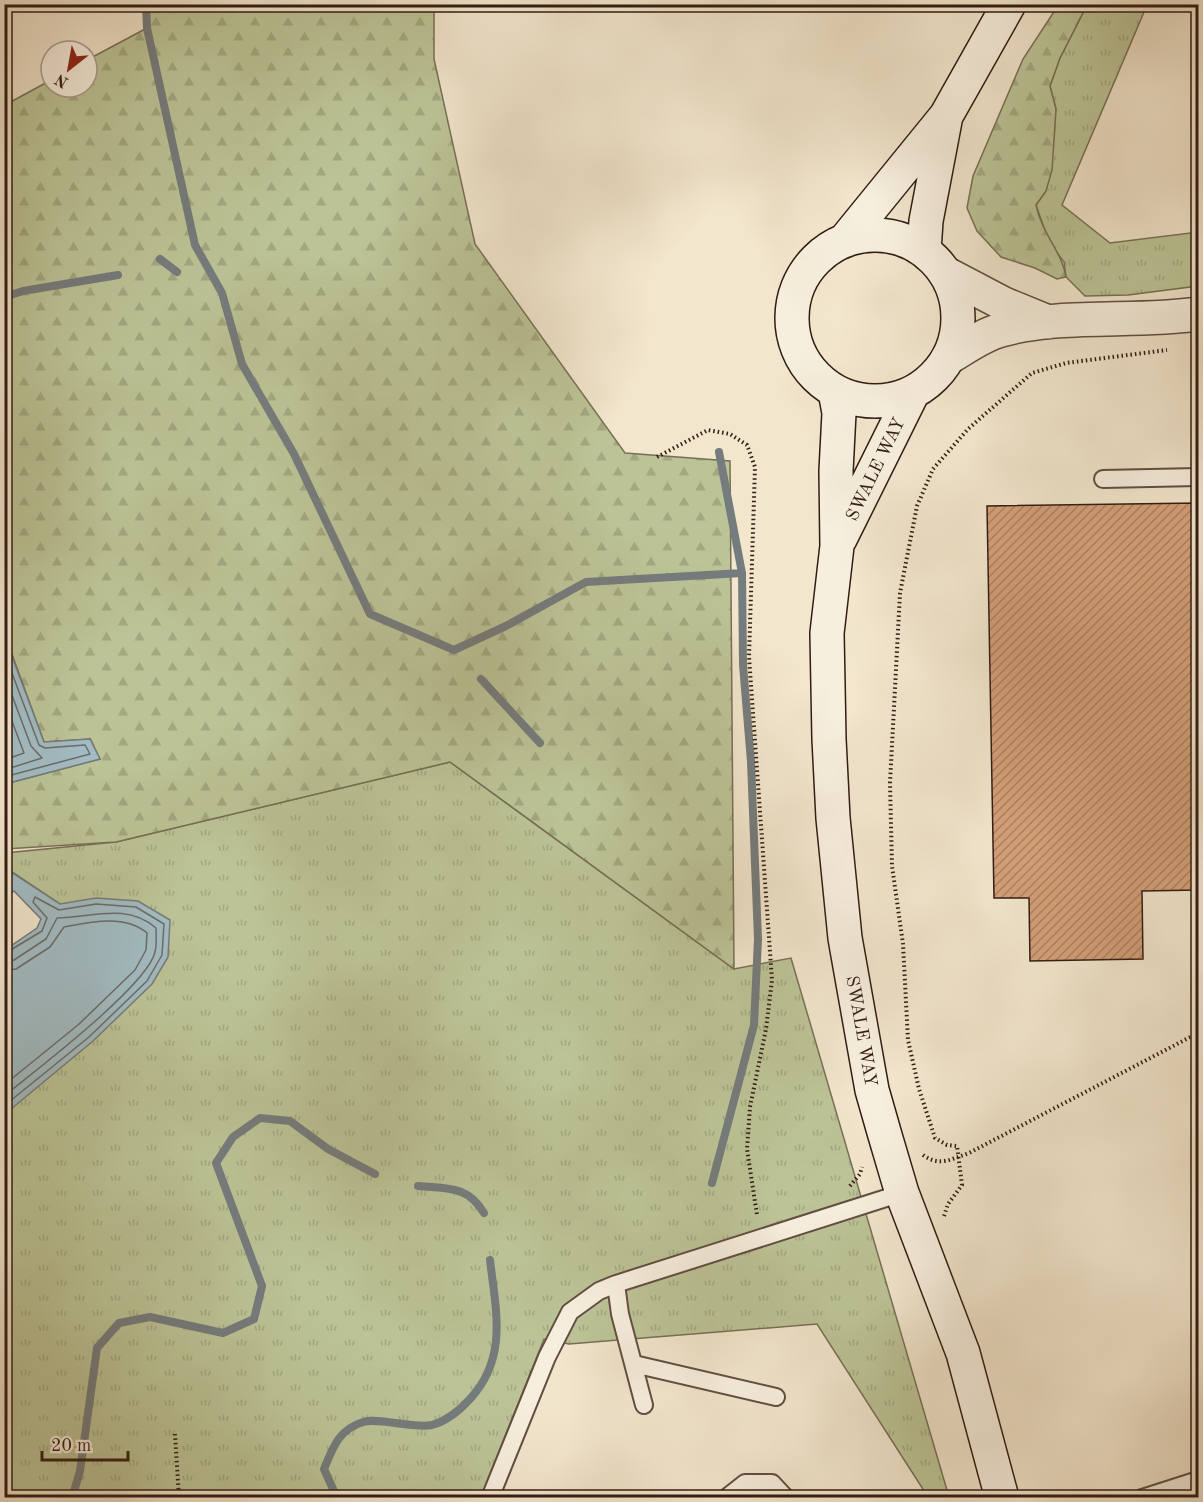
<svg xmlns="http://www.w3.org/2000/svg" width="1203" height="1502" viewBox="0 0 1203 1502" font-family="'Old Standard TT',serif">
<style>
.grass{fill:url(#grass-tufts);stroke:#777055;stroke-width:1.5}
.forest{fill:url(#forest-firs);stroke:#777055;stroke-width:1.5}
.water{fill:#a2bcc3;stroke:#757c7d;stroke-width:1.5}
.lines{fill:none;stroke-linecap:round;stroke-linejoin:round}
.shore{stroke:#6a6c6b;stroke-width:1.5}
.stream{stroke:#757c7d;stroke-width:8}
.building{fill:url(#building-hatch);stroke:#321c13;stroke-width:1.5}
.lane-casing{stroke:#624e42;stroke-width:20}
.street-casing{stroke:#624e42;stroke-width:36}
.secondary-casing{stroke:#321c13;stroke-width:36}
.path{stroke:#321c13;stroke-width:4;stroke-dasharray:1.5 3;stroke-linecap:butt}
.lane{stroke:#f7efde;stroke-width:16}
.street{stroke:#f7efde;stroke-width:33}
.secondary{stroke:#f7efde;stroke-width:33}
.labels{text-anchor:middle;stroke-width:6;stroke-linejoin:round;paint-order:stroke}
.street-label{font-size:18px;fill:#321c13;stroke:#f7efde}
</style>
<defs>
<pattern id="grass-tufts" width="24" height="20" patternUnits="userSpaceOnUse" patternTransform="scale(1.5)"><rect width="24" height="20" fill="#bcc497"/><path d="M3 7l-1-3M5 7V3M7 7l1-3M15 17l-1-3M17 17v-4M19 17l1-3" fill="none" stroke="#a2a881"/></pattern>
<pattern id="forest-firs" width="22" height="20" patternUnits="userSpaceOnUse" patternTransform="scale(1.5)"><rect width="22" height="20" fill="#bcc497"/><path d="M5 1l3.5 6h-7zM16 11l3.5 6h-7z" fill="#a2a881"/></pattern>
<pattern id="building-hatch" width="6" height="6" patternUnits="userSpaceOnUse" patternTransform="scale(1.5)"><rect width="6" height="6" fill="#d39f78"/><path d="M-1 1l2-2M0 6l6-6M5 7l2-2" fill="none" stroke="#ac8161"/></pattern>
</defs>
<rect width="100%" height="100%" fill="#f2e6cd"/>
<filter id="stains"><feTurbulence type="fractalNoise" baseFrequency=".00333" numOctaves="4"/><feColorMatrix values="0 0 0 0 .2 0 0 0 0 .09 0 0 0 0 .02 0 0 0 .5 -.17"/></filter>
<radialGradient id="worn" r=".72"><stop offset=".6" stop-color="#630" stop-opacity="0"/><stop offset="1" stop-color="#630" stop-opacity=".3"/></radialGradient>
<path class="grass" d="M1087,5H1147L1062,205L1110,243L1198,232V286L1128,295L1085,296L1066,277L1064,262L1049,242L1036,205L1046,191L1056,109L1050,86L1060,58Z
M450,762L734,969L791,958L949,1497H928L817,1324L569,1344L544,1339L481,1497L5,1498V1110L60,904L5,867V853L116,842Z"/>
<path class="forest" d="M1059,4L1087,5L1060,58L1050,86L1056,109L1052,170L1046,191L1036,205C1042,234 1062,252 1066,277L1057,279L1035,268L1001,257L977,231L967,208L973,176L1023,59Z
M146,5H434V59L475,244L625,453L730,461L734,969L450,762L116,842L5,849V784L100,759L90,739L44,742L5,635V105L51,80V87H87V60L147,28Z"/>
<path class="water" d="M4,635L44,742L90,739L100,759L5,784Z
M5,868L60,904L96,898L138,901L170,920L168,957L152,984L93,1041L5,1114V950L37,928L41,919L14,891L5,897Z"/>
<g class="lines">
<path class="shore" d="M4,652L39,745L45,748L85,745L90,754L4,777
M4,674L31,746L42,758L4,770
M4,700L24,753L4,760
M4,954L42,931L47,918L33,902L35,897L59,910L96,904L136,907L164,924L162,955L147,981L89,1037L4,1106
M4,962L14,960L46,939L57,918C91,918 126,902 156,928C156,936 157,944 155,952C148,985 35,1071 4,1096
M4,971L16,969L50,947L64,927C90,922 125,914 147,933L146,950L135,970L78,1025L4,1085"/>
<path class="stream" d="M146,4L147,28L195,245L222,293L242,364L294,454L370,614L454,650L506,626L586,582L742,573
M160,259L177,272
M4,297L23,291L118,275
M481,679L540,743
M712,1183L754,1025L758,939L751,762L743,665L742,573L719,452
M418,1186C447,1189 467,1185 484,1213
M72,1498L80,1471L97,1348L119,1323L150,1317L223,1333L254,1319L262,1286L216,1163L233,1137L260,1118L290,1121L328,1149L375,1174
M337,1498L324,1469C333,1448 338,1430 363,1422C379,1417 413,1429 432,1425C447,1421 460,1410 470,1399C508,1358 496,1311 490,1260"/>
</g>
<path class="building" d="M1198,503V890L1142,891L1143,959L1030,961L1029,898H994L987,506Z"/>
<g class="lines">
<defs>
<path id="lane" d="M1103,479L1198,477
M616,1284L620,1314L644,1405
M634,1364L776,1397
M490,1498L547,1357L570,1312L599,1291L616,1284L902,1193
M726,1498L745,1483H772L786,1498
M1142,1498L1198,1480"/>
<path id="street" d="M945,273L1004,304L1048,322
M948,358C965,348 982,335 1001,330C1063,313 1135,323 1198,314"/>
<path id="secondary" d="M792 318a83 83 0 1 1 166 0a83 83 0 1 1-166 0Z
M846,239L946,116L1009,4
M924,251L926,221L945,121
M835,391L839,413L836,471L837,546L827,633L829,739L833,818L845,938L872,1090L884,1132L902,1193L963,1353L1002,1498
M840,539L913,392"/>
</defs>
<use href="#lane" class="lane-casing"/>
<use href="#street" class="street-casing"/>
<use href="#secondary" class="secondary-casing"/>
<path class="path" d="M657,457L708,430L730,434L747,445L755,467L749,657L772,980L766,1029L750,1107L747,1149L757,1215
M923,1155C939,1167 952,1159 969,1153L1198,1033
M850,1186L860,1174L862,1167
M944,1216L948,1204L962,1185L957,1146L947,1145L935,1138L919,1089L908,1040L903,944L892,866L890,783L900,593L917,506L933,469L968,429L1032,373L1066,363L1167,350
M175,1434L179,1498"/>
<use href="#lane" class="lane"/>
<use href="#street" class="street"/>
<use href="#secondary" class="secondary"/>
</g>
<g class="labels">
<g class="street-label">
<text transform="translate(875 469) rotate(-64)" y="6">SWALE WAY</text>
<text transform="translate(862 1031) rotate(80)" y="6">SWALE WAY</text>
</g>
</g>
<rect width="1203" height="1502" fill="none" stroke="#f2e6cd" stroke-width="24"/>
<rect x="6" y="6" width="1191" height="1490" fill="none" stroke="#321c13" stroke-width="3"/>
<rect x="12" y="12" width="1179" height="1478" fill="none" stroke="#321c13" stroke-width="1.5"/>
<g transform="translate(69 69) rotate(211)"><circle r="28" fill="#f7efde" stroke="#a89b8d" stroke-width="1.5"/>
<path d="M0-4.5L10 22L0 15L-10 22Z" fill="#8f2418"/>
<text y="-9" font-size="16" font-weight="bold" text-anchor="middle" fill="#321c13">N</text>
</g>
<path d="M42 1451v9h86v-9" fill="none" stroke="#321c13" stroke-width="3"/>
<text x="51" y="1451" font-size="18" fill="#321c13" stroke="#f7efde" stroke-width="4.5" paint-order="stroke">20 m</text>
<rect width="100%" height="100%" filter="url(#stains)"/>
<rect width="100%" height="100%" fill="url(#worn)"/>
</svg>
